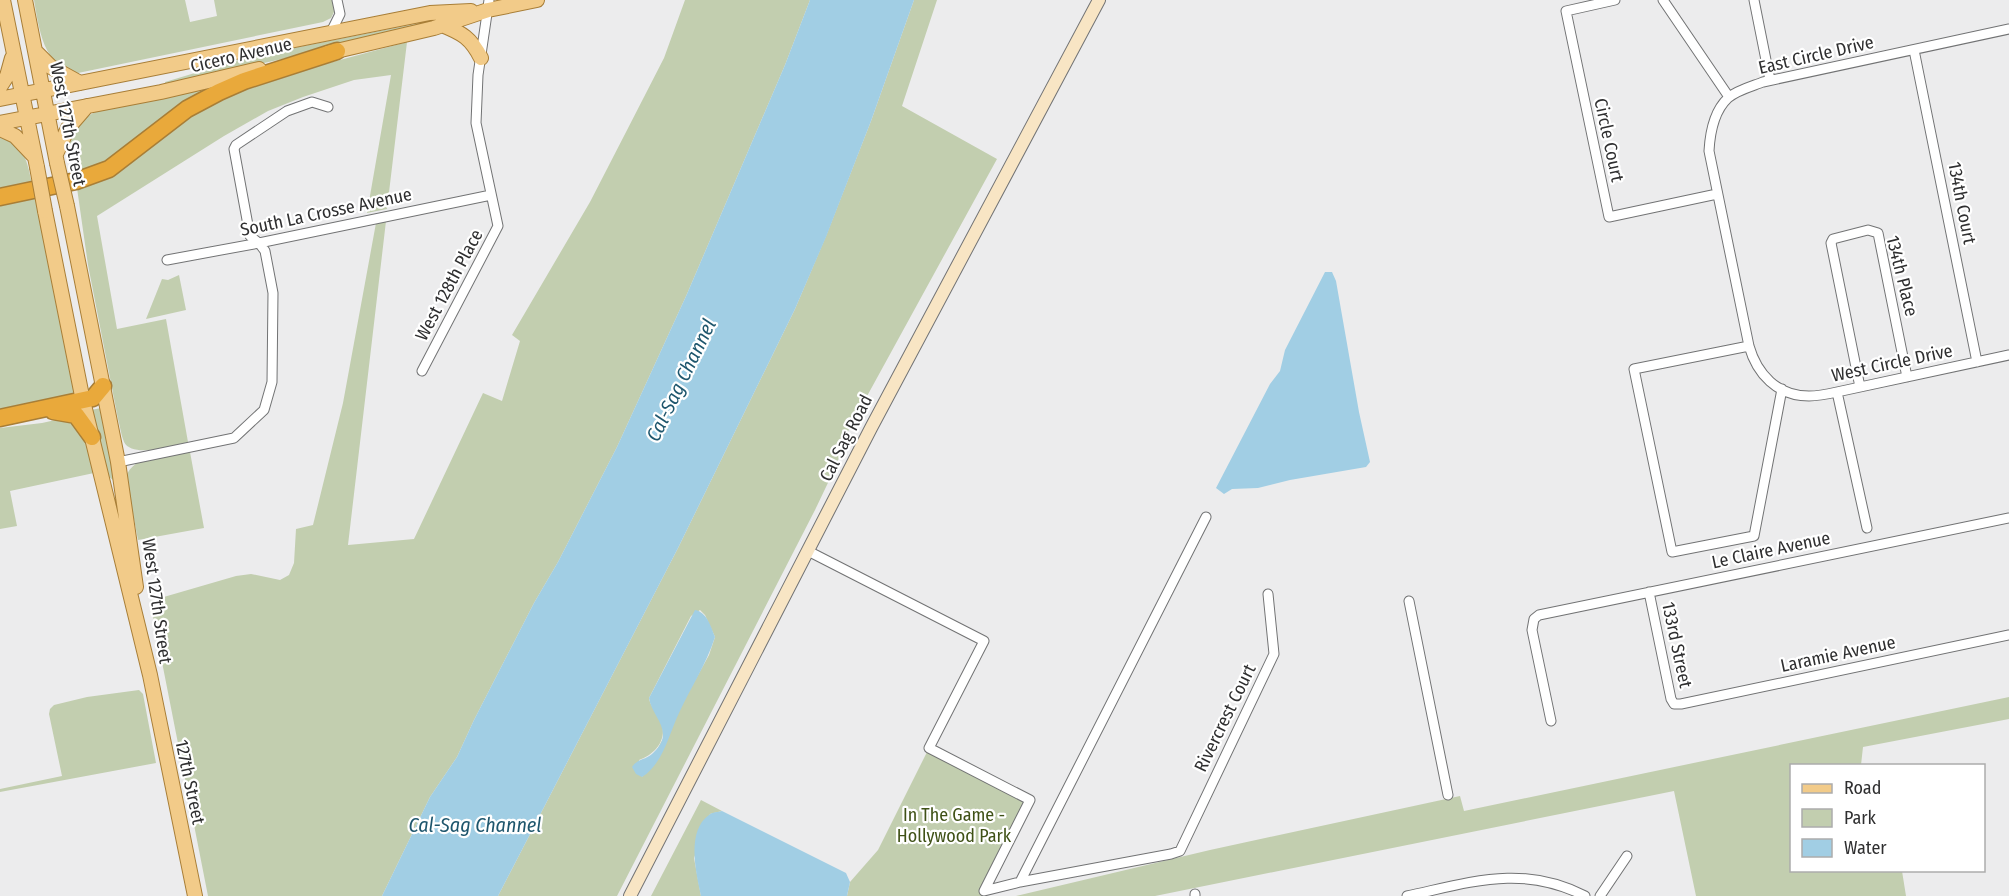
<svg xmlns="http://www.w3.org/2000/svg" width="2009" height="896" viewBox="0 0 2009 896" font-family="'Fira Sans Condensed',sans-serif">
<style>
.green{fill:#c2ceaf;fill-rule:evenodd}
.water{fill:#a1cee4}
.lines{fill:none;stroke-linecap:round;stroke-linejoin:round}
.minor-casing{stroke:#727374;stroke-width:11}
.secondary-casing{stroke:#727374;stroke-width:14}
.primary-casing{stroke:#a87e37;stroke-width:16}
.motorway-casing{stroke:#a87e37;stroke-width:19}
.minor{stroke:#fff;stroke-width:9}
.secondary{stroke:#f8e5c4;stroke-width:12}
.primary{stroke:#f2cb89;stroke-width:14}
.motorway{stroke:#e9a93b;stroke-width:16}
.primary-bridge-casing{stroke:#a87e37;stroke-width:16;stroke-linecap:butt}
.primary-bridge{stroke:#f2cb89;stroke-width:14}
.labels{text-anchor:middle;stroke-width:4.5;stroke-linejoin:round;paint-order:stroke}
.street-label{font-size:18px;fill:#2f2f30;stroke:#fff}
.park-label{font-size:18px;fill:#3f5116;stroke:#fff}
.water-label{font-size:20px;font-style:italic;fill:#1e566d;stroke:#fff}
</style>
<rect width="100%" height="100%" fill="#ececed"/>
<path class="green" d="M34,0H185L190,22L217,16L214,0H333L334,12L331,18L323,22L78,73C43,68 39,28 34,0Z
M685,0H810L785,65L687,294L617,447L558,562L534,603L474,720L457,757L430,797L382,896H208L150,601L236,576L251,574L280,580L289,575L294,563L296,529L313,525L343,403L376,223L386,221L348,545L414,539L483,393L502,401L520,341L512,335L590,202L625,134L664,58Z
M914,0H937L902,106L997,159L849,429L836,466L815,510L617,896H498L678,548L795,309L826,236L871,121ZM700,610L705,615L715,637L709,655L642,777L639,760C656,754 669,738 660,719C656,711 650,706 649,698L691,616Z
M425,22V24L376,38L165,85V82L248,57Z
M407,42L387,209L367,213L391,75L354,80L303,97L268,111L224,136L97,216L117,329L166,319L188,442C173,445 133,459 124,442C121,435 120,426 118,419L88,265L77,188L105,179L194,114L226,95L310,68Z
M225,82L117,158L75,177C73,166 69,154 68,143C68,127 89,115 101,109Z
M0,137C24,140 28,165 32,184L0,192Z
M35,196L77,393L0,412V204Z
M179,275L186,310L146,319L162,279L168,280Z
M101,408L115,481V482L106,474L91,410Z
M69,417L85,436L94,473L10,491L17,526L0,529V428L42,423Z
M190,452L204,528L138,540L126,477C133,454 170,455 190,452Z
M139,690L143,694L156,763L0,792V789L62,776L49,714L50,709L54,705L87,697Z
M2009,697V719L1863,747L1861,765L1792,766V870L1902,871L1906,896H1696L1674,791L1155,896H1016L1210,850L1460,796L1464,811Z
M929,748L1030,800L981,896H847L850,882L878,850Z
M701,800L722,811L710,814L694,858L701,896H651Z"/>
<path class="water" d="M810,0H914L871,121L826,237L795,309L678,548L498,896H382L430,797L457,757L474,720L534,603L558,562L617,447L687,294L785,65Z
M1325,272H1332L1336,281L1359,412L1370,462L1366,467L1290,480L1258,488L1232,489L1224,494L1216,488L1270,384L1280,371L1285,350Z
M695,610C707,612 711,627 715,637C706,665 691,687 679,713C669,734 663,764 642,777L636,774L632,767C637,759 645,760 652,754C677,732 652,718 649,698Z
M722,811L846,873L850,882L847,896H701C696,873 686,831 709,815C712,812 718,812 722,811Z"/>
<g class="lines">
<defs>
<path id="minor" d="M1615,0L1566,11L1609,217L1717,194
M1663,0L1729,97
M1754,0L1770,80
M2009,29L1763,82C1753,86 1737,90 1728,98C1714,111 1710,133 1709,151L1749,346C1757,374 1777,396 1809,396C1819,396 1828,394 1837,392L2009,355
M331,32L340,14L337,0
M1914,50L1977,362
M167,260L259,243L491,195
M1749,346L1634,369L1672,552L1754,536L1782,389
M422,371L498,226L476,123L478,75L489,0
M1860,387L1831,243L1833,239L1868,230L1878,233L1907,377
M1837,392L1867,528
M118,462L234,438L264,410L272,382L273,293L265,251L259,243L250,236L234,149L236,145L287,111L312,102L328,107
M808,551L984,641L929,748L1030,800L984,891L1020,882L1206,517
M1649,592L1671,699L1674,704H1681L2009,635
M1409,601L1448,795
M1551,721L1532,630L1534,619L1539,615L2009,518
M1020,882L1171,854L1180,851L1274,654L1268,594
M1195,894V896
M1407,896C1472,882 1522,864 1585,896
M1600,896L1627,856"/>
<path id="secondary" d="M630,896L871,428L1099,0"/>
<path id="primary" d="M3,0L37,167
M25,0L57,163
M442,25C462,33 471,38 481,58
M36,52L51,67L80,83
M328,53L434,28L488,10L537,0
M0,87L7,76L12,58
M0,99L430,13L471,11
M0,123L161,92L259,69
M0,129L15,136L33,155
M56,154L68,128L87,106
M67,206L118,462L136,587
M45,211L83,401L150,675L195,896"/>
<path id="motorway" d="M0,197L76,181L109,169L187,109L219,92L244,81L337,51
M53,411L76,415L92,437
M0,418L93,398L103,386"/>
</defs>
<use href="#minor" class="minor-casing"/>
<use href="#secondary" class="secondary-casing"/>
<use href="#primary" class="primary-casing"/>
<use href="#motorway" class="motorway-casing"/>
<use href="#minor" class="minor"/>
<use href="#secondary" class="secondary"/>
<use href="#primary" class="primary"/>
<use href="#motorway" class="motorway"/>
<defs>
<path id="primary-bridge" d="M57,163L67,206
M37,167L45,211"/>
</defs>
<use href="#primary-bridge" class="primary-bridge-casing"/>
<use href="#primary-bridge" class="primary-bridge"/>
</g>
<g class="labels">
<g class="street-label">
<text transform="translate(241 55) rotate(-13)" y="6">Cicero Avenue</text>
<text transform="translate(1816 55) rotate(-13)" y="6">East Circle Drive</text>
<text transform="translate(68 124) rotate(79)" y="6">West 127th Street</text>
<text transform="translate(1609 140) rotate(78)" y="6">Circle Court</text>
<text transform="translate(1962 203) rotate(79)" y="6">134th Court</text>
<text transform="translate(326 212) rotate(-12)" y="6">South La Crosse Avenue</text>
<text transform="translate(1902 276) rotate(76)" y="6">134th Place</text>
<text transform="translate(449 285) rotate(-62)" y="6">West 128th Place</text>
<text transform="translate(1892 363) rotate(-12)" y="6">West Circle Drive</text>
<text transform="translate(846 438) rotate(-63)" y="6">Cal Sag Road</text>
<text transform="translate(1771 550) rotate(-12)" y="6">Le Claire Avenue</text>
<text transform="translate(157 601) rotate(82)" y="6">West 127th Street</text>
<text transform="translate(1677 645) rotate(78)" y="6">133rd Street</text>
<text transform="translate(1838 654) rotate(-12)" y="6">Laramie Avenue</text>
<text transform="translate(1225 718) rotate(-64)" y="6">Rivercrest Court</text>
<text transform="translate(190 782) rotate(78)" y="6">127th Street</text>
</g>
<g class="park-label">
<text x="954" y="821">In The Game -<tspan x="954" dy="21">Hollywood Park</tspan></text>
</g>
<g class="water-label">
<text transform="translate(681 380) rotate(-64)" y="7">Cal-Sag Channel</text>
<text x="475" y="832">Cal-Sag Channel</text>
</g>
</g>
<rect x="1790" y="764" width="195" height="108" fill="#ffffff" stroke="#acacac" stroke-width="1.5"/>
<rect x="1802" y="784" width="30" height="9" fill="#f2cb89" stroke="#acacac" stroke-width="1.5"/>
<text x="1844" y="794" font-size="18" fill="#2f2f30">Road</text>
<rect x="1802" y="809" width="30" height="18" fill="#c2ceaf" stroke="#acacac" stroke-width="1.5"/>
<text x="1844" y="824" font-size="18" fill="#2f2f30">Park</text>
<rect x="1802" y="839" width="30" height="18" fill="#a1cee4" stroke="#acacac" stroke-width="1.5"/>
<text x="1844" y="854" font-size="18" fill="#2f2f30">Water</text>
</svg>
